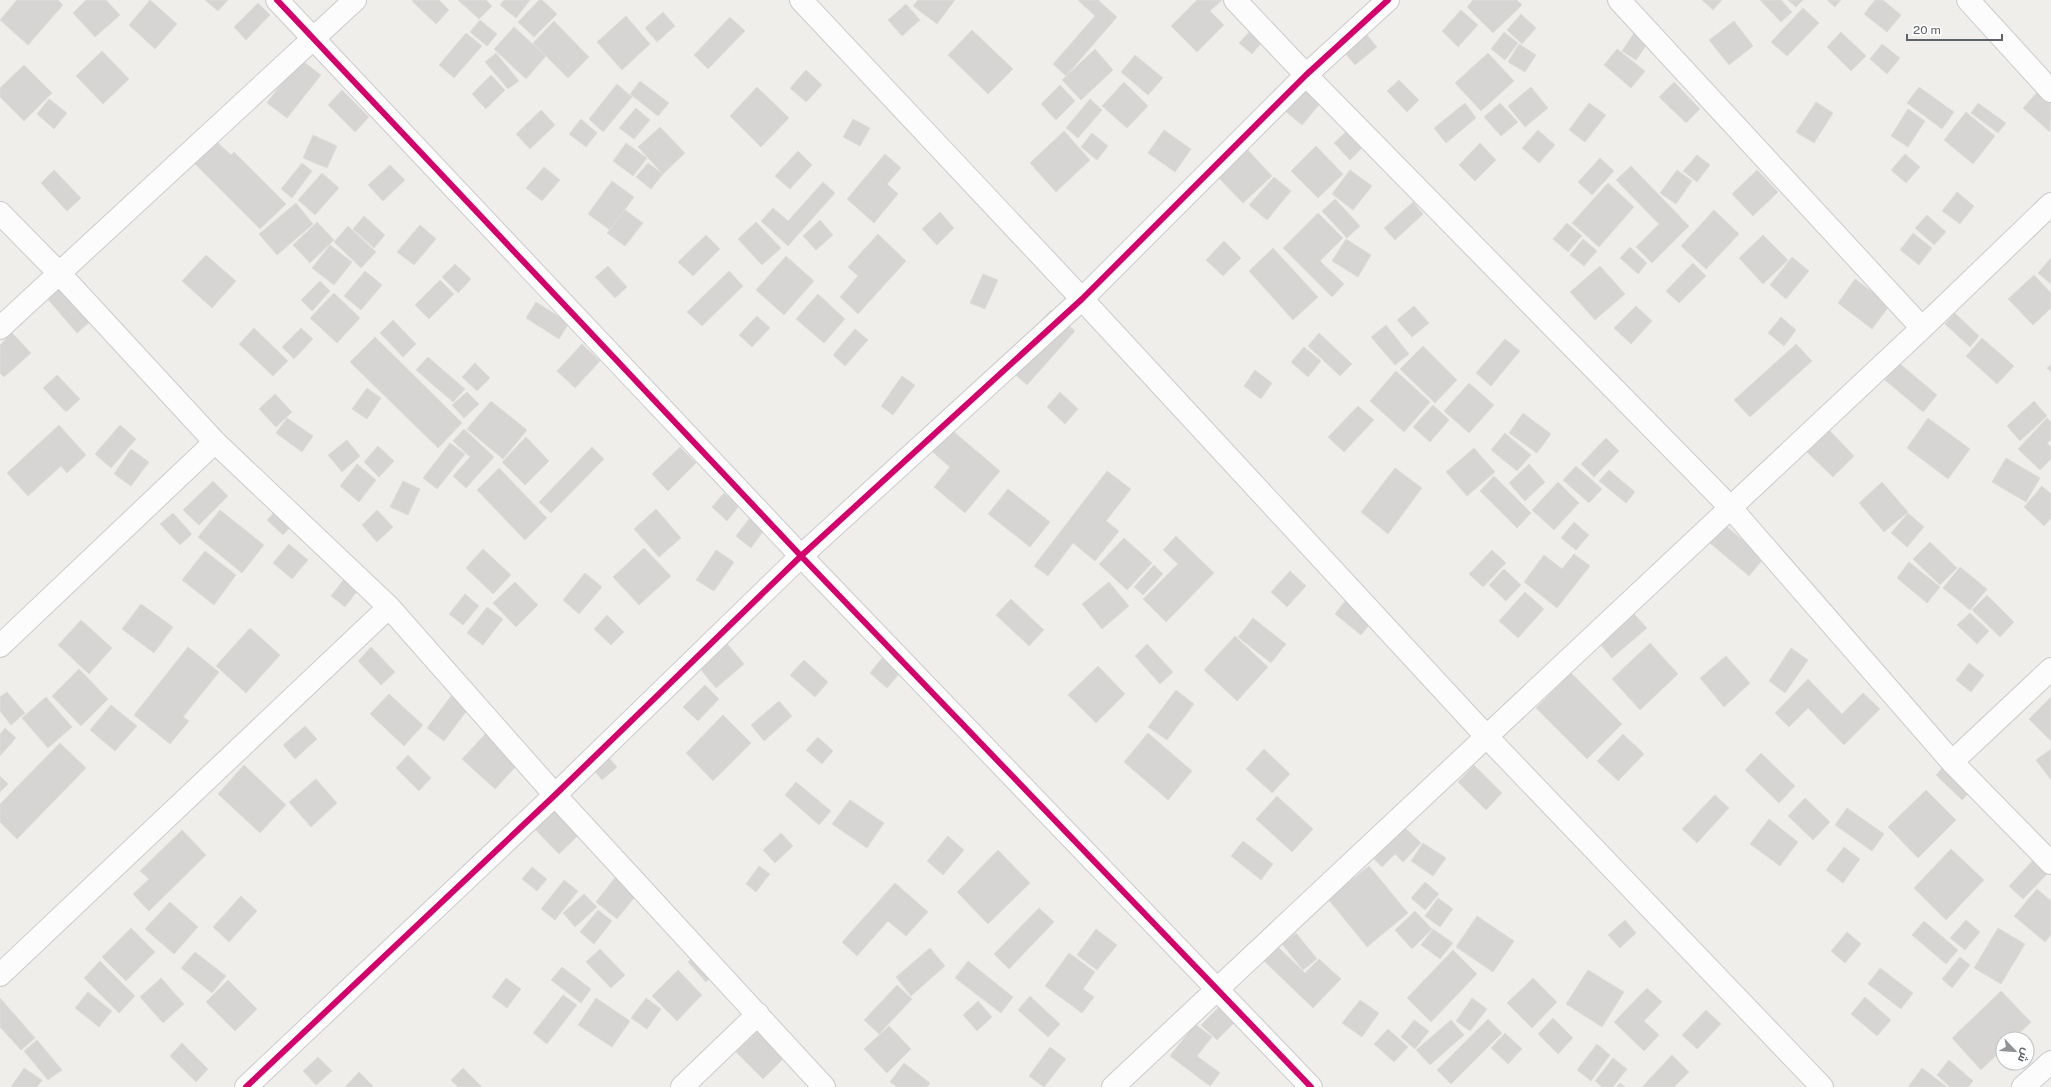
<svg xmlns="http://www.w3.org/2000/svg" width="2051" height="1087" viewBox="0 0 2051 1087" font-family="'Public Sans',Cairo,sans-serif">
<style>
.building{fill:#d6d5d3;stroke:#deddd9}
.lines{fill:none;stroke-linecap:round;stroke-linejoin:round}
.street-casing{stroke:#cbcbcb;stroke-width:24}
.street{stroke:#fdfcfc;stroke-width:22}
.cycleway-casing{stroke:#fff;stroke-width:8}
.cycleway{stroke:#d6006c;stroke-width:6}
</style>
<rect width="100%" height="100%" fill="#efeeea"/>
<path class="building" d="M17,0H58L63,5L28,45L0,20Z
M86,0H106L120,15L95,37L73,13Z
M150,0L177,24L155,49L129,25Z
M205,0H228L218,11Z
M414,0H439L449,10L436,24L412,1Z
M458,0H486L492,6L479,19Z
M504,0H530L516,18L500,5Z
M539,0H542L557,14L534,37L518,22Z
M918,0H955L937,24L913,6Z
M1078,0H1098L1117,17L1066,76L1053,64L1095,16Z
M1197,0H1222L1210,11L1224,25L1197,52L1171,26Z
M1473,0H1517L1522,5L1493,33L1467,7Z
M1702,0H1722L1713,10Z
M1760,0H1781L1792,12L1781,22Z
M1788,0H1803L1796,7Z
M1827,0H1841L1835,7Z
M1875,0H1883L1901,15L1887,32L1864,14Z
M258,3L270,15L246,40L234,27Z
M906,4L920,20L902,36L888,20Z
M1803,8L1819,23L1787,56L1771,42Z
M1461,10L1478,25L1458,47L1442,31Z
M663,12L675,26L657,42L645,28Z
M1521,14L1536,28L1522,44L1507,30Z
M626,16L650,44L622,70L597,42Z
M730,17L745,31L708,69L694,55Z
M480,20L497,34L487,46L470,32Z
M554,21L589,57L568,78L533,43Z
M1734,21L1753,46L1729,65L1709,40Z
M1255,26L1267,36L1252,54L1239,43Z
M514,27L546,56L526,79L494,49Z
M1638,27L1652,37L1636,60L1622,51Z
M972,30L1013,69L988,94L948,55Z
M1504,32L1518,43L1505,60L1491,49Z
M1841,32L1866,56L1851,71L1827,47Z
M466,33L482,46L454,78L439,65Z
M1367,35L1377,47L1355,65L1345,53Z
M1519,44L1536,55L1525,72L1508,62Z
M1882,44L1900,58L1887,74L1870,59Z
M1095,49L1113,70L1081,100L1062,80Z
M1617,49L1645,71L1631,88L1604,65Z
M102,51L129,79L103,104L76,76Z
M496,53L519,81L508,89L485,62Z
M1488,53L1514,81L1481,111L1455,83Z
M1135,55L1163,78L1148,95L1121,72Z
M300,59L321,75L287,118L267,103Z
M24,65L52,93L24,121L0,97V88Z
M806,70L822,85L806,102L790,88Z
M491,75L505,90L486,109L472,94Z
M1399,80L1419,100L1407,112L1387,91Z
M640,81L669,103L658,116L630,94Z
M1124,82L1148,106L1127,128L1102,106Z
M1674,82L1700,109L1686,123L1659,97Z
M617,84L632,97L603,132L589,119Z
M1060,85L1075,101L1056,120L1041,104Z
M1307,85L1324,99L1302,125L1285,111Z
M757,87L789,118L761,147L730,116Z
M1531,87L1548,108L1525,127L1508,106Z
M1919,87L1954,112L1942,129L1907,103Z
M2040,89L2051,98L2050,132L2023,108Z
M342,90L369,117L355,132L328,105Z
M49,99L67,113L54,129L37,114Z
M1090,99L1102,110L1078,138L1066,128Z
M1816,102L1833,113L1814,143L1796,132Z
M1465,103L1476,118L1446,143L1434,128Z
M1500,103L1518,122L1501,136L1484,117Z
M1589,103L1606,115L1585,142L1569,130Z
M1978,103L2006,123L1998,133L1971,113Z
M636,108L650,120L634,139L619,128Z
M1908,109L1925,121L1908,147L1891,136Z
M541,110L555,125L530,149L516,134Z
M1966,112L1995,136L1973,164L1944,140Z
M581,119L597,133L586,147L569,134Z
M853,119L870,128L860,146L843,137Z
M660,127L685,153L663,174L638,147Z
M1349,129L1365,145L1350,160L1334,143Z
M1164,130L1191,149L1175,172L1148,153Z
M1538,130L1555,145L1539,163L1522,148Z
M1064,131L1090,160L1056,192L1030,163Z
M1092,133L1108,146L1097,160L1081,147Z
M313,135L337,146L327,168L303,158Z
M217,142L231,155L234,152L286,204L260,229L195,164Z
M626,143L647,158L633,176L613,161Z
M1480,143L1496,160L1475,181L1459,165Z
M1316,146L1343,174L1318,198L1291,171Z
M1245,147L1272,176L1243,203L1216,175Z
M798,151L812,165L790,189L775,176Z
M885,154L901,168L887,184L898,194L874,223L847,199Z
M1905,154L1920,167L1906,183L1891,170Z
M1697,155L1710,165L1697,182L1683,171Z
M1600,158L1614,171L1592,195L1578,182Z
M302,163L312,171L292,198L281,189Z
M648,163L663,174L651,189L636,177Z
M390,165L405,180L383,201L368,185Z
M1631,166L1689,226L1652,263L1636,247L1659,224L1616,180Z
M544,167L560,180L542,201L526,188Z
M54,170L81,198L67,211L41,183Z
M1350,170L1372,186L1353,210L1332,194Z
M1677,170L1692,181L1676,204L1660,193Z
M1757,170L1778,192L1753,216L1732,194Z
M322,173L339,188L315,215L298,200Z
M1274,177L1291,191L1267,220L1249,205Z
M612,181L634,197L610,230L588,214Z
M823,182L835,193L788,246L761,221L773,208L788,221Z
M1608,183L1634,207L1599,247L1572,223Z
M1957,192L1974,206L1960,224L1942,211Z
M1335,199L1360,226L1347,238L1322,211Z
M1413,202L1423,214L1395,240L1384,228Z
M296,203L313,224L277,255L259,234Z
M625,210L643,223L625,246L607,233Z
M1714,210L1739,234L1706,269L1681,246Z
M940,212L954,228L937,245L922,229Z
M1318,213L1343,238L1320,261L1344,284L1332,297L1283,248Z
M1927,215L1946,232L1934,245L1915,228Z
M364,216L385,235L374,248L353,229Z
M820,220L833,235L816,250L803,236Z
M317,222L334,240L310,263L293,245Z
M756,222L781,248L762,265L738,239Z
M1567,223L1582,236L1568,252L1553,239Z
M420,225L436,239L414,265L397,252Z
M348,226L376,252L361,268L334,242Z
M1913,233L1932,248L1919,265L1900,250Z
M878,234L906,261L858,314L840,297L858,276L848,267Z
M706,235L720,249L693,276L678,262Z
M1763,235L1788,260L1763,284L1739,258Z
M1346,239L1371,255L1358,277L1332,261Z
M1583,239L1597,251L1584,266L1570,255Z
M1224,241L1241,258L1223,276L1206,260Z
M330,245L352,262L334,285L312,268Z
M1630,247L1647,263L1638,274L1620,258Z
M1273,248L1318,297L1293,320L1249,271Z
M206,255L236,281L212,308L182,281Z
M786,256L814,281L784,315L756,290Z
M1792,257L1809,271L1786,299L1770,285Z
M2051,258V284L2038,273Z
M1693,263L1706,276L1679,303L1666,291Z
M455,264L471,279L458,293L442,277Z
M608,266L627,287L615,298L595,277Z
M1600,266L1625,294L1595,320L1570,292Z
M365,271L382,285L361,310L344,296Z
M729,271L743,286L702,326L687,312Z
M983,274L998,280L985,309L970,303Z
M2034,275L2051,293V308L2033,325L2008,299Z
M66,277L99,314L77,333L45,296Z
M1855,279L1890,305L1872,329L1838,303Z
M440,280L454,294L429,319L415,305Z
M320,281L330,291L312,311L301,300Z
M334,293L360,318L337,343L310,318Z
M818,294L845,319L824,343L796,319Z
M536,302L569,323L559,339L526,318Z
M1414,306L1429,323L1412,337L1397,320Z
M1636,306L1652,321L1631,344L1614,328Z
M1051,310L1075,331L1027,385L1002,363Z
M1955,313L1979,336L1970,347L1945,324Z
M757,316L770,328L752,347L739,335Z
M1781,317L1796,330L1784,346L1768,333Z
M393,320L416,344L403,357L380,333Z
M1386,325L1409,354L1395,365L1371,337Z
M254,328L288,361L273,376L239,344Z
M301,328L313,339L294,359L282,347Z
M855,329L868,340L845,366L833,355Z
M12,333L31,353L4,377L0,373V345Z
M1319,333L1352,364L1340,376L1308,346Z
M375,337L462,423L438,448L350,362Z
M1982,338L2014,366L1997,384L1966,356Z
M1505,339L1520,351L1491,386L1476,373Z
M582,344L600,361L575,388L557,371Z
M1796,344L1812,361L1750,417L1734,400Z
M1423,346L1457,380L1435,403L1400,369Z
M1304,347L1321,361L1308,377L1291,362Z
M428,357L465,389L453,402L416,370Z
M475,363L490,378L477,391L462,377Z
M1899,363L1937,395L1923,412L1885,380Z
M2051,365V372L2047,368Z
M1255,370L1272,383L1261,399L1244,386Z
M1396,371L1430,402L1404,432L1370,401Z
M57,375L80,399L66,412L43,388Z
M902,376L915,385L893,415L881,406Z
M1469,383L1494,405L1469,433L1444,411Z
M367,388L381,398L367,419L352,409Z
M467,392L479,404L464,418L452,405Z
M1060,392L1078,409L1065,424L1047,407Z
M275,394L292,412L276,427L259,409Z
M491,401L527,430L503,459L467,429Z
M2034,401L2047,416L2020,441L2007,426Z
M1433,405L1449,420L1430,442L1413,427Z
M1358,406L1374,420L1344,452L1328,437Z
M1523,413L1551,434L1537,453L1509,433Z
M287,418L313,436L302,452L276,433Z
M1928,418L1970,449L1948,479L1907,448Z
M2047,418L2051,422V440L2047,443L2051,447V459L2040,470L2018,449Z
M59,425L86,455L67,473L61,466L28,496L7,473Z
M120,425L136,439L111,468L95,454Z
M947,426L1000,471L965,513L934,487L950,467L928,448Z
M464,429L494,457L466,488L453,476L470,457L453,441Z
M1829,430L1854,456L1833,477L1807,452Z
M1505,433L1531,455L1517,471L1491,450Z
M526,437L549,461L525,485L502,462Z
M1606,438L1619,451L1594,477L1581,464Z
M347,440L360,456L342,472L328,455Z
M450,443L465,454L437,489L423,478Z
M378,446L394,461L379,477L364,462Z
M592,447L604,459L551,513L539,502Z
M680,447L696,463L668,491L652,474Z
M1474,448L1495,472L1467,496L1446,472Z
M131,449L149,462L131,486L114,474Z
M2006,458L2040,478L2026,502L1992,482Z
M357,464L376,480L359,502L340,486Z
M1529,464L1545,482L1525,501L1509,483Z
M1576,466L1602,489L1589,503L1563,480Z
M499,468L547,518L525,540L477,490Z
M1395,468L1422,488L1388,534L1361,512Z
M1609,470L1635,492L1626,503L1599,481Z
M1107,471L1131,489L1106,521L1119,531L1095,561L1073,543L1048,576L1034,566Z
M1494,476L1531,513L1517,528L1480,491Z
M213,481L228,496L199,525L183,510Z
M403,481L420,489L408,515L390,507Z
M1558,482L1579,503L1554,530L1532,510Z
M1882,482L1908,512L1884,532L1859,503Z
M2042,486L2051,494V518L2044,526L2024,507Z
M1008,489L1050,522L1030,547L988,514Z
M724,493L739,506L727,521L712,507Z
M278,508L294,523L283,535L267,520Z
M656,509L681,538L659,557L634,529Z
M220,510L264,545L242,573L198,537Z
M377,510L393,527L377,542L362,525Z
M173,513L192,534L180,545L160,524Z
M1908,513L1924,527L1907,547L1891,533Z
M749,519L764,530L751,548L736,536Z
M1574,522L1589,535L1576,550L1561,538Z
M1726,526L1764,558L1749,576L1710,543Z
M1176,536L1214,573L1166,622L1143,599L1178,564L1163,550Z
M1124,538L1152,563L1127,590L1099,564Z
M1930,542L1957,568L1940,585L1913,559Z
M289,544L308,560L292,579L273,563Z
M644,548L671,576L639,605L613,577Z
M483,549L511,575L493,594L466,568Z
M716,550L734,562L714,591L696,580Z
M1492,550L1506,563L1483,587L1469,574Z
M205,551L236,575L214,605L182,580Z
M1574,554L1590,566L1557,608L1524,582L1544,555L1562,569Z
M1909,562L1940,587L1927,603L1897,578Z
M1154,565L1163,574L1143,595L1134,587Z
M1960,567L1987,589L1970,610L1943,588Z
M1504,569L1521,585L1506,601L1489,585Z
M1290,571L1306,586L1287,607L1271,592Z
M585,573L602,587L579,614L563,600Z
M344,579L358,590L345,607L331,596Z
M515,582L538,605L516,627L493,603Z
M1109,582L1129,606L1102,629L1082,604Z
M1525,592L1544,609L1518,638L1499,621Z
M465,594L479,606L463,625L449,614Z
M1987,595L2014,622L2000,637L1972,610Z
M1011,599L1044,630L1029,646L996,615Z
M1345,601L1371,623L1361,635L1335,614Z
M141,604L173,627L154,653L122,629Z
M487,607L503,619L483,645L467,633Z
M1970,613L1989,631L1977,644L1957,625Z
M1634,614L1647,628L1612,658L1600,644Z
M607,615L624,632L611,645L594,629Z
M1253,618L1286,644L1271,663L1238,637Z
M81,620L112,648L89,674L58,645Z
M250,628L280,655L246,693L216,666Z
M1235,636L1268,667L1237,701L1204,670Z
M724,640L744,664L716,688L696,664Z
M1650,643L1678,674L1640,710L1612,679Z
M1147,644L1173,672L1160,684L1135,656Z
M188,647L219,672L183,717L189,721L170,744L134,715Z
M371,647L395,672L381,685L358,661Z
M1791,648L1808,660L1785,693L1769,681Z
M1726,656L1750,683L1724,707L1700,678Z
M882,658L900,673L887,688L870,673Z
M804,660L828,682L815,697L790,675Z
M1969,663L1984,675L1971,692L1956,680Z
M1098,666L1125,694L1096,723L1068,695Z
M79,669L108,699L81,726L52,696Z
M1571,673L1622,724L1587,759L1536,708Z
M1808,679L1842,714L1863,693L1880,709L1844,745L1808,708L1789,727L1775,713Z
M705,685L719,699L698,721L683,707Z
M1176,690L1194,704L1167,740L1148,727Z
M7,692L25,713L11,725L0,711V697Z
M389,694L423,725L404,746L370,714Z
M451,696L468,709L444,741L427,728Z
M46,697L72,727L48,748L22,718Z
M2051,697V741L2029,719Z
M779,701L792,716L764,741L751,725Z
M111,705L137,726L115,751L90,730Z
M723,715L751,743L713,781L686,753Z
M305,726L317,739L295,759L283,745Z
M5,728L16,738L0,756V734Z
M489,730L522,760L495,789L462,759Z
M1148,733L1192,771L1168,800L1124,762Z
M1623,734L1644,754L1618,781L1597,761Z
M818,737L833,751L822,764L806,750Z
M595,742L617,767L602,780L581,755Z
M60,743L86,768L17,839L0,822V804Z
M1264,749L1290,774L1272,793L1246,769Z
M2051,749V780L2036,760Z
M1761,753L1795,786L1779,803L1745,770Z
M408,755L431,778L419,791L396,768Z
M1950,759L1977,784L1962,800L1936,775Z
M244,765L286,805L260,833L218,794Z
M1474,765L1502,793L1486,810L1458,782Z
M0,776L8,784L0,792Z
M316,779L337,803L311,827L289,802Z
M796,782L831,811L819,825L785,795Z
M1926,790L1956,820L1918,858L1888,827Z
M1715,795L1729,808L1697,843L1682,829Z
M1277,796L1313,829L1292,852L1256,819Z
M1805,798L1830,822L1813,840L1788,816Z
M557,800L585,829L559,854L531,825Z
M850,800L884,823L867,848L832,824Z
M1847,808L1884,834L1872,851L1835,825Z
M1769,819L1798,842L1780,866L1750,844Z
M1404,827L1421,843L1403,862L1395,854L1382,867L1374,859Z
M182,830L206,855L149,911L133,894L149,879L140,871Z
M781,833L793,846L775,863L763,850Z
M948,836L964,850L943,875L927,861Z
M1243,841L1273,864L1261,880L1231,856Z
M1423,843L1446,858L1433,876L1411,861Z
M1844,847L1860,859L1843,883L1826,870Z
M1951,849L1984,880L1946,920L1914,888Z
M998,850L1030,883L988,924L957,892Z
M2037,856L2051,870L2023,899L2009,886Z
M759,866L770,874L756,892L746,884Z
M1369,866L1408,913L1367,947L1328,899Z
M532,867L547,879L537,891L522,879Z
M620,871L642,888L617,919L596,902Z
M564,880L578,891L555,920L541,909Z
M1425,882L1439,894L1425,910L1411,898Z
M895,883L928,912L906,936L888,921L857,956L842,942Z
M2037,889L2051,901V935L2045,942L2014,916Z
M584,894L597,907L575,927L563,913Z
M241,896L257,911L229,942L213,927Z
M1438,898L1453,909L1440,927L1425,916Z
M170,902L198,927L174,954L145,929Z
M1039,908L1054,922L1009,969L994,954Z
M598,910L612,921L594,944L580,932Z
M1415,911L1432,929L1412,949L1395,930Z
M1477,916L1514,941L1493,972L1456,947Z
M1625,920L1636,933L1620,948L1608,935Z
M1966,920L1980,932L1965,950L1950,938Z
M1924,921L1958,950L1946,964L1912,935Z
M131,928L155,952L126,981L102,957Z
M1998,928L2025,944L2001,984L1974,968Z
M1096,929L1117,945L1097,970L1077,955Z
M1433,929L1453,943L1440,959L1421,945Z
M1847,932L1861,944L1845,963L1831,951Z
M1296,933L1317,959L1303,970L1282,944Z
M1277,946L1305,973L1319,959L1341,979L1313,1008L1263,960Z
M930,948L945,966L911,996L896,977Z
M600,949L625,975L611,988L586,962Z
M1453,950L1477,974L1431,1022L1407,998Z
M700,951L718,970L706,982L688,962Z
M195,952L226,976L212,993L181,968Z
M1069,953L1095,972L1083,989L1094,997L1082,1013L1045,986Z
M1960,957L1970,965L1952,988L1942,979Z
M100,961L135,996L119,1013L84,978Z
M968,961L1013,997L1001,1013L955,978Z
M562,967L591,989L581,1003L551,980Z
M1880,968L1913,993L1901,1009L1868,984Z
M678,970L702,995L677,1021L652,996Z
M1588,970L1624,992L1602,1027L1566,1004Z
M161,978L184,1004L163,1023L140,997Z
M506,978L521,989L507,1008L492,997Z
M1533,978L1557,1002L1532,1028L1507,1003Z
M228,980L257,1009L235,1031L206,1002Z
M897,985L912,999L879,1034L864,1020Z
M1647,988L1662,1002L1644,1021L1659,1035L1644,1051L1614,1022Z
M2001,991L2031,1022L2013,1039H2003V1049L1981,1070L1952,1038Z
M88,992L112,1011L99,1027L75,1008Z
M563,995L577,1005L547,1044L533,1033Z
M1030,996L1060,1024L1048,1037L1018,1010Z
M1865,997L1891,1020L1877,1036L1851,1014Z
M0,998L35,1038L21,1050L0,1027Z
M596,998L630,1021L612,1047L578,1025Z
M646,998L661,1009L647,1029L631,1018Z
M1472,998L1487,1009L1470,1031L1456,1021Z
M1360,1000L1379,1013L1362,1037L1342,1023Z
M978,1001L992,1017L977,1031L963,1015Z
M1219,1007L1235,1022L1217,1040L1201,1025Z
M1706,1010L1721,1024L1697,1049L1682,1035Z
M1553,1018L1573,1038L1558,1054L1538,1034Z
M1488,1019L1502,1033L1451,1084L1437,1070Z
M1414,1020L1429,1031L1415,1049L1401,1037Z
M1451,1020L1464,1035L1430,1065L1416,1050Z
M767,1022L793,1049L763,1079L736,1052Z
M1195,1024L1212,1037L1197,1056L1220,1073L1210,1086L1170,1056Z
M889,1026L911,1049L887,1073L864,1049Z
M1388,1029L1408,1047L1394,1062L1374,1044Z
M1505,1033L1522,1049L1508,1064L1491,1048Z
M37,1040L62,1070L48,1080L24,1051Z
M182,1043L208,1069L196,1082L170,1056Z
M1597,1044L1610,1055L1591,1081L1577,1070Z
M1050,1047L1066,1059L1044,1087L1029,1076Z
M1672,1055L1689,1072L1674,1087H1642Z
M318,1057L332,1071L316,1085L303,1071Z
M1613,1058L1627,1069L1613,1087H1602L1595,1081Z
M1949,1060L1973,1081L1968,1087H1950L1937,1075Z
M904,1063L930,1083L927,1087H897L890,1082Z
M24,1068L42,1080L37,1087H11Z
M463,1068L482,1087H458L451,1080Z
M1922,1068L1947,1087H1908Z
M359,1072L373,1086L372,1087H345Z
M1620,1083L1625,1087H1616Z"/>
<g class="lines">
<defs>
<path id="street" d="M277,0L801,556L1311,1087
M801,0L1082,299L1487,737L1822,1087
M1235,0L1306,75L1730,507L1952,762L2051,863
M1619,0L1922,328
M1968,0L2051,91
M0,213L59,273L215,442L389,607L555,795L824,1087
M0,328L355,0
M0,646L215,442
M1952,762L2051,669
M0,975L389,607
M246,1087L555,795L801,556L1082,299L1306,75L1388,0
M682,1087L758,1014
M1113,1087L1922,328L2051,204
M2023,1087L2051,1062"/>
</defs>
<use href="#street" class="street-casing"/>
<use href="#street" class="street"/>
<defs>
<path id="cycleway" d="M277,0L801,556L1311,1087
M246,1087L555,795L801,556L1082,299L1306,75L1388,0"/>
</defs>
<use href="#cycleway" class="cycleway-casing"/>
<use href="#cycleway" class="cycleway"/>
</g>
<g transform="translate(2015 1051) rotate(115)"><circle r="19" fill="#ffffff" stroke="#bfc1c3"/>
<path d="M0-3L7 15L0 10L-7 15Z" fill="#919496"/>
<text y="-6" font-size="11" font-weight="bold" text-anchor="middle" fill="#5e6369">ش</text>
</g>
<path d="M1907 34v6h95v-6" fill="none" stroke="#5e6369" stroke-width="2"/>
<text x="1913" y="34" font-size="12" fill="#5e6369" stroke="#ffffff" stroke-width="3" paint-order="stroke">20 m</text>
</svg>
